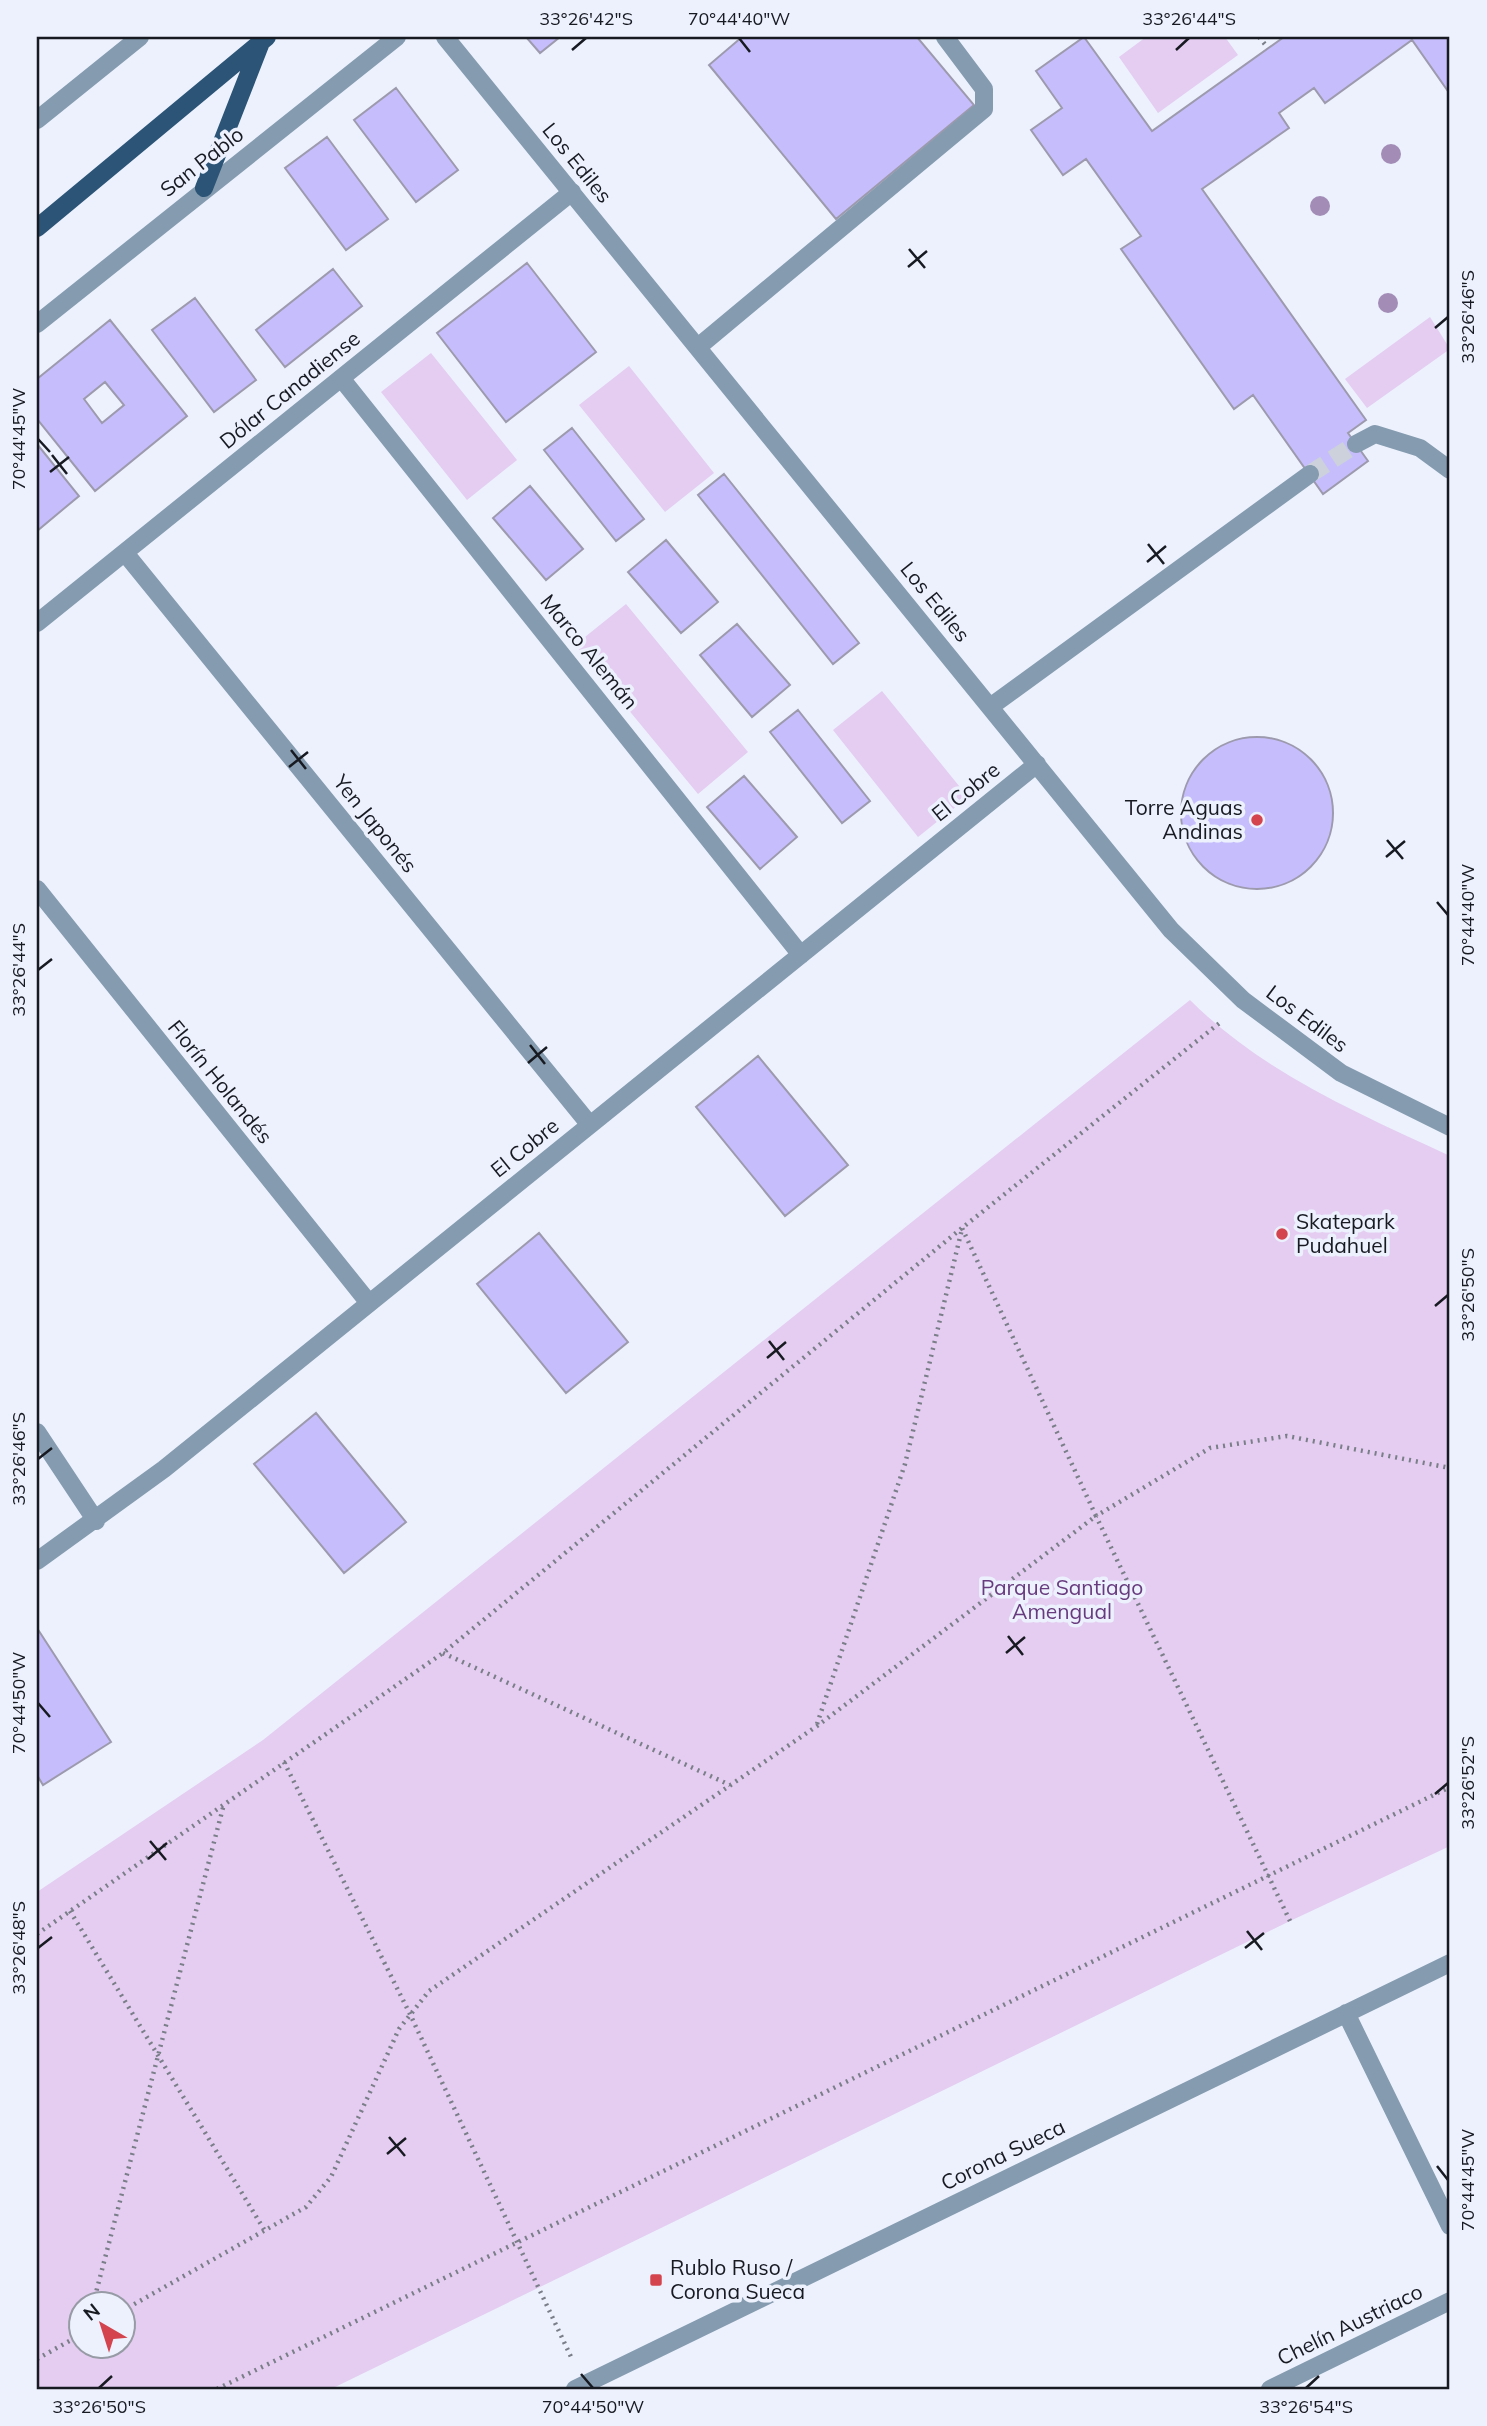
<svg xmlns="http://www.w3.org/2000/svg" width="1487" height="2426" viewBox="0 0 1487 2426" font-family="Mulish,sans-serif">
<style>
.green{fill:#e4cdf1;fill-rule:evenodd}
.building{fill:#c6befc;stroke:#9d9aae;stroke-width:2;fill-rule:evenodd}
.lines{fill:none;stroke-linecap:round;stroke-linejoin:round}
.minor-tunnel{stroke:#ccd1dc;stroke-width:18;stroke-dasharray:18 9;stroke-linecap:butt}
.path{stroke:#7a7e88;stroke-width:4.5;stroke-dasharray:2 5;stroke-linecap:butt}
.minor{stroke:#859baf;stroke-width:18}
.major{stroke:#2b5476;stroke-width:18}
.tree{fill:#a38db7}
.ticks{fill:none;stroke:#181a22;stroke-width:2.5}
.poi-dot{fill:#d4444e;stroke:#ecf1fd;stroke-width:2.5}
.labels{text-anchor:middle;stroke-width:7;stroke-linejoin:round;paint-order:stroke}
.street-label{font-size:21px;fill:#181a22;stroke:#ecf1fd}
.poi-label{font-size:21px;fill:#181a22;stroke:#ecf1fd;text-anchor:start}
.park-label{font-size:21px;fill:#683b7e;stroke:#ecf1fd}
.neatline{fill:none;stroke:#181a22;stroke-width:2.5}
.ticks-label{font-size:18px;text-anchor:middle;fill:#181a22}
</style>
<rect width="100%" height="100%" fill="#ecf1fd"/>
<path class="green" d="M1146,37H1225L1238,55L1158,113L1119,57Z
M1430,317L1450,349L1367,408L1345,379Z
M431,353L517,460L467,500L381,392Z
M629,366L714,473L665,512L579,405Z
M626,604L748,752L698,794L575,645Z
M882,691L968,797L918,837L833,730Z
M1190,1000C1263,1073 1358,1113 1450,1156V1846L1290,1921L331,2389H37V1892L263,1740ZM80,2304H122V2346H80Z"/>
<path class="building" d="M526,37H560L540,53Z
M742,37H917L974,105L836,219L709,65Z
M1084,37L1152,131L1284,37H1450V94L1412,40L1325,103L1314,88L1279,113L1289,128L1202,189L1366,420L1348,433L1368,461L1323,494L1253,395L1234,409L1121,249L1141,236L1086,159L1063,175L1031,130L1062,108L1036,71Z
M396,88L458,170L416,202L354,120Z
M327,137L388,219L346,250L285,168Z
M527,263L596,352L506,422L437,333Z
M333,269L362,306L285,367L256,330Z
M195,298L256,380L214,412L152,330Z
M110,320L187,416L95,491L37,419V379ZM105,382L124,405L102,423L84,399Z
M572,428L644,519L616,541L544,450Z
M37,444L79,496L37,531Z
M724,474L859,643L833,664L698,495Z
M530,486L583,549L546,580L493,518Z
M666,540L718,602L681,633L628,572Z
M737,624L790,685L752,717L700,655Z
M798,710L870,801L842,823L770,732Z
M1181 813a76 76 0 1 1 152 0a76 76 0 1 1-152 0Z
M744,776L797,837L760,869L707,807Z
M758,1056L848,1165L785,1216L696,1107Z
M539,1233L628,1342L566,1393L477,1284Z
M316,1413L406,1522L344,1573L254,1464Z
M37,1628L111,1742L43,1785L37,1775Z"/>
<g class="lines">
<path class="minor-tunnel" d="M1310,474L1356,444"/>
<path class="path" d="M1259,37L1268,48
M443,1653L730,1785
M817,1724L905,1464L962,1229
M284,1762L409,2012L572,2359
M70,1911L265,2231
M1290,1921L1096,1516L1210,1448L1287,1436L1450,1468
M37,1934L443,1653L962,1228L1222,1021
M93,2304L224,1804
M122,2311L306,2207L331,2177L399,2029L429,1991L817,1726L1096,1516L962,1228
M37,2359L80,2335
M217,2389L1450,1787"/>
<path class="minor" d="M445,37L1171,930L1243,1000L1341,1073L1450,1127
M37,120L140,37
M37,324L397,37
M698,347L984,109V89L945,37
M341,378L801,955
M1356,444L1375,434L1420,448L1450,470
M125,553L590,1125
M37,623L572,192
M990,707L1310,474
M37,889L369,1303
M37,1432L96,1521
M37,1561L164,1469L1037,764
M1346,2013L1450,2226
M575,2389L1450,1963
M1270,2389L1450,2301"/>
<path class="major" d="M204,188L260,45
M37,228L267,37"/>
</g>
<g class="tree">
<circle cx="1391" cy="154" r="10"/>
<circle cx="1320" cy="206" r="10"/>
<circle cx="1388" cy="303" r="10"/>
</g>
<path class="ticks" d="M739,38L750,52M572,50L586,38M1176,50L1189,38M909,249L925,268M908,267L927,251M1435,328L1448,317M38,439L50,452M52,455L67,474M50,472L69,457M1148,544L1164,564M1147,562L1166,546M291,750L306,769M289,767L308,752M1387,840L1403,859M1386,857L1405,841M1437,902L1448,915M38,970L52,959M530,1045L545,1064M528,1063L547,1047M1435,1306L1448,1295M769,1341L784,1360M767,1358L786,1342M38,1459L52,1448M1008,1636L1023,1655M1006,1653L1025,1637M38,1703L50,1717M1435,1794L1448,1783M150,1841L166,1860M148,1859L167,1843M1247,1931L1262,1950M38,1948L52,1937M1245,1948L1264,1933M389,2137L405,2156M387,2154L406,2138M1437,2166L1448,2180M581,2374L593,2388M99,2388L112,2376M1306,2388L1319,2376"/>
<g class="poi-dot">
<circle cx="1257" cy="820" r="7"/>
<circle cx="1282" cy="1234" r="7"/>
<rect x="649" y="2273" width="14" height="14" rx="3.5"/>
</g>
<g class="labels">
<g class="street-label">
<text transform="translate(202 162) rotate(-38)" y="7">San Pablo</text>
<text transform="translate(577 163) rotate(51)" y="7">Los Ediles</text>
<text transform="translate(290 390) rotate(-39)" y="7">Dólar Canadiense</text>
<text transform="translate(935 602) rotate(51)" y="7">Los Ediles</text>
<text transform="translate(589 652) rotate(51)" y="7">Marco Alemán</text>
<text transform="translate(966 792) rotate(-39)" y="7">El Cobre</text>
<text transform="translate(375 824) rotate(51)" y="7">Yen Japonés</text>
<text transform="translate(1307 1019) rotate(37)" y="7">Los Ediles</text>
<text transform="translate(220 1082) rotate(51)" y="7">Florín Holandés</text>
<text transform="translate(525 1148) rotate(-39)" y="7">El Cobre</text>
<text transform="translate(1003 2155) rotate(-26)" y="7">Corona Sueca</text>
<text transform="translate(1350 2325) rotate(-26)" y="7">Chelín Austriaco</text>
</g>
<g class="poi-label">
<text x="1243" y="815" text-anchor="end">Torre Aguas<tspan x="1243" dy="24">Andinas</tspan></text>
<text x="1296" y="1229">Skatepark<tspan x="1296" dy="24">Pudahuel</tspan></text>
<text x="670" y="2275">Rublo Ruso /<tspan x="670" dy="24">Corona Sueca</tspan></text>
</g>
<g class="park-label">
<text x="1062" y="1595">Parque Santiago<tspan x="1062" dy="24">Amengual</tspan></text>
</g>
</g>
<rect width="1487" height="2426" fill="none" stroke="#ecf1fd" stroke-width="77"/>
<g transform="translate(102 2325) rotate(321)"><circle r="33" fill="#ecf1fd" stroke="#979ba5" stroke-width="2"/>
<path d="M0-5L12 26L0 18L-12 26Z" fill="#d4444e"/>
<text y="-10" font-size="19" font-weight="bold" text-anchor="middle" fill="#181a22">N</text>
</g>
<rect x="38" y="38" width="1410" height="2350" class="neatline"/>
<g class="ticks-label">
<text x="586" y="25">33°26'42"S</text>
<text x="739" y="25">70°44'40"W</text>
<text x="1189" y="25">33°26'44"S</text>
<text transform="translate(1468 317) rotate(-90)" y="6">33°26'46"S</text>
<text transform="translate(19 439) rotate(-90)" y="6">70°44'45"W</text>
<text transform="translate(1468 915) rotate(-90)" y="6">70°44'40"W</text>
<text transform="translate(19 970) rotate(-90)" y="6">33°26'44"S</text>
<text transform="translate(1468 1295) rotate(-90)" y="6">33°26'50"S</text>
<text transform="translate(19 1459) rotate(-90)" y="6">33°26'46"S</text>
<text transform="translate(19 1703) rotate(-90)" y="6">70°44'50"W</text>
<text transform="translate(1468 1783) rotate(-90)" y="6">33°26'52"S</text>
<text transform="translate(19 1948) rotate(-90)" y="6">33°26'48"S</text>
<text transform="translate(1468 2180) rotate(-90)" y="6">70°44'45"W</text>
<text x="99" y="2413">33°26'50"S</text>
<text x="593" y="2413">70°44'50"W</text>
<text x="1306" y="2413">33°26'54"S</text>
</g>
</svg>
